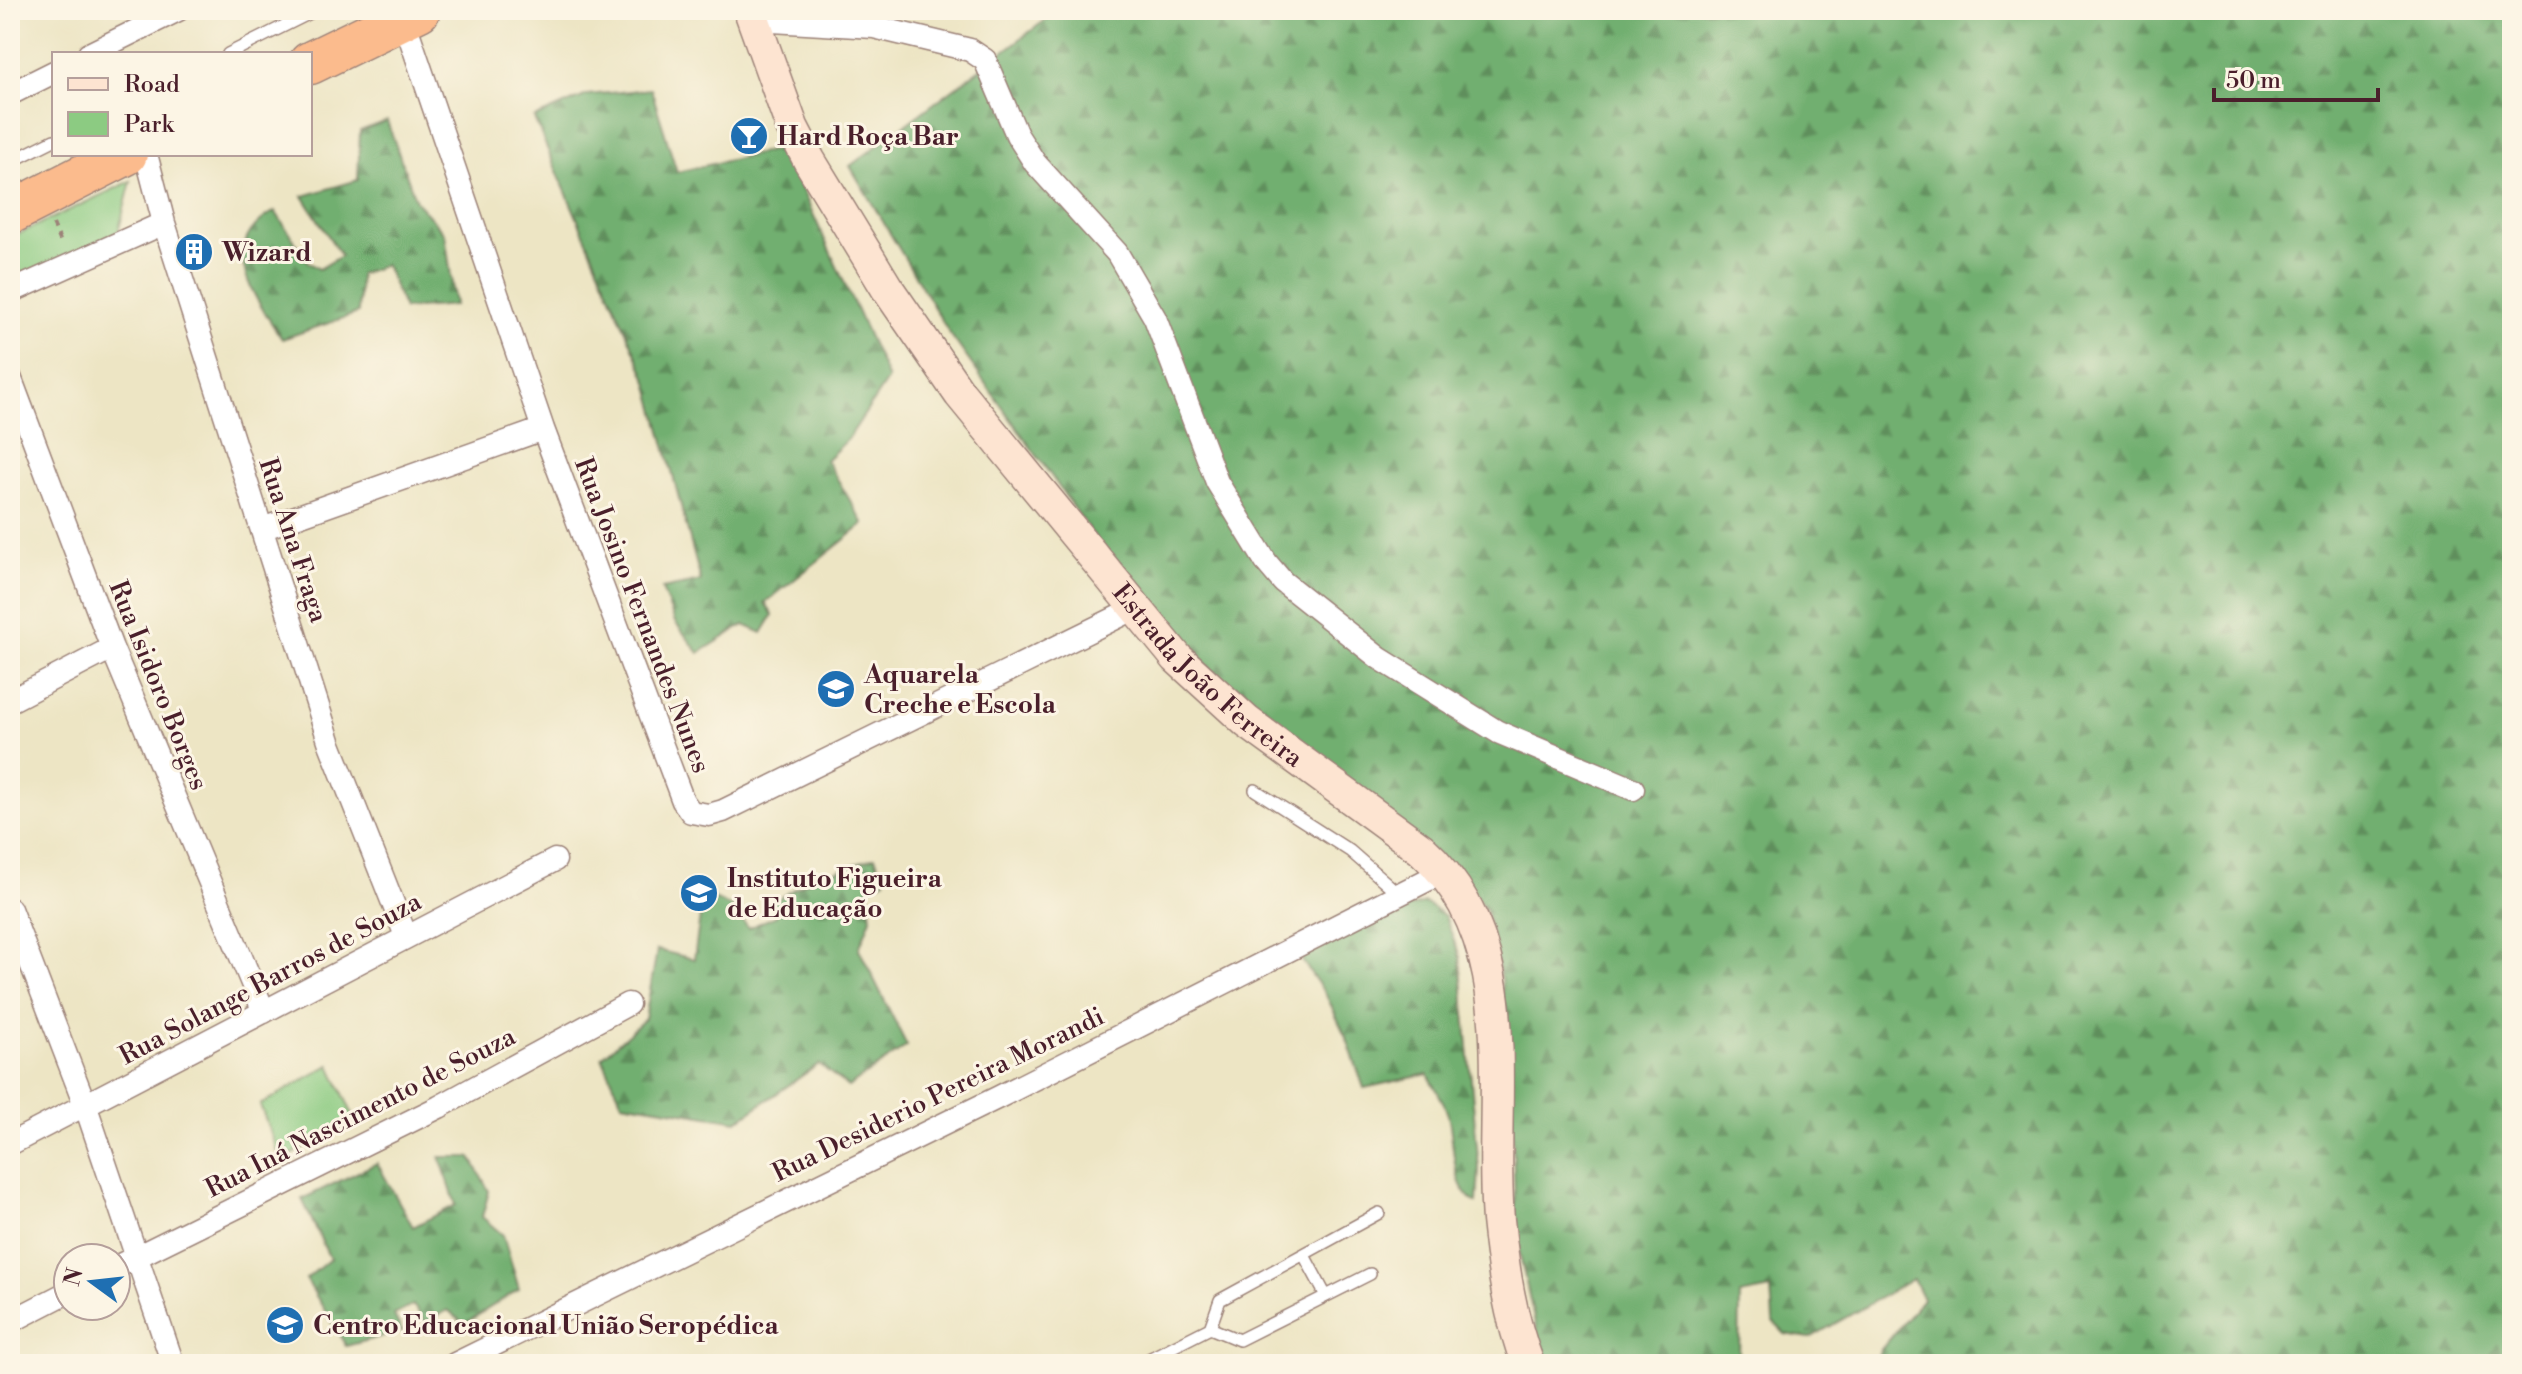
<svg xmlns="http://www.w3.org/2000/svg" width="2522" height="1374" viewBox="0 0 2522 1374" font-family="'Libre Bodoni',serif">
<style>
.green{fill:#8ccb82;stroke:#6b7556;stroke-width:2}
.forest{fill:url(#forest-firs);stroke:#5e674e;stroke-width:2}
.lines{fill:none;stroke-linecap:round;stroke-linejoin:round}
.lane-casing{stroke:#9c8278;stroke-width:14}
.street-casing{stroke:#9c8278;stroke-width:25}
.secondary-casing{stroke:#9c8278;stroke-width:35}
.highway-casing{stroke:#9c8278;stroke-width:45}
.path{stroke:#9c8278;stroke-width:4;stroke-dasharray:6 6;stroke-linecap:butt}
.lane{stroke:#fff;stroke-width:11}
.street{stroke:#fff;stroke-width:22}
.secondary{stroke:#fde4d1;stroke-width:32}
.highway{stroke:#fbbb8d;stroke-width:42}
.labels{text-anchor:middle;stroke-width:6;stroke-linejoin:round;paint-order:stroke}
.poi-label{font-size:26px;font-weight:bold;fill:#4a1f2b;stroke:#fcf5e5;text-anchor:start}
.street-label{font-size:26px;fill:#4a1f2b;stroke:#fcf5e5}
</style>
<defs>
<pattern id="forest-firs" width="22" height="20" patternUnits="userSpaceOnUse" patternTransform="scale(2)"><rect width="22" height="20" fill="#71af70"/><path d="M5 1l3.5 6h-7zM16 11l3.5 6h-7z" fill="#5f8e5c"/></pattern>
</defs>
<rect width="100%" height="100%" fill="#fcf5e5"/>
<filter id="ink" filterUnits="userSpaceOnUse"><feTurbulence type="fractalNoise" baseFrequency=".0125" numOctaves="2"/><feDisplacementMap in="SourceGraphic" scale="16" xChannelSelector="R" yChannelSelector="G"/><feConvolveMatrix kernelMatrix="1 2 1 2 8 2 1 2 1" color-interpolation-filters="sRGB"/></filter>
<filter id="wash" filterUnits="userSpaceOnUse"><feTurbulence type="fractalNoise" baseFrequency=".006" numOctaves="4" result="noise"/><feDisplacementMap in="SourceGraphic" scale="32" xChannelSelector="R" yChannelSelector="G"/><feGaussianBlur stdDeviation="1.8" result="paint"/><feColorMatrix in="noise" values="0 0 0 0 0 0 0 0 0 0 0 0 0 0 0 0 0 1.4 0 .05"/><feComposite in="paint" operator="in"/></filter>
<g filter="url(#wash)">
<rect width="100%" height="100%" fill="#ede5c4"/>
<path class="green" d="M131,181L118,233L10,282V238Z
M330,1065L356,1122L281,1160L260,1105Z"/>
<path class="forest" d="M1059,10H2512V1364H1878L1879,1352L1923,1299L1913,1279L1810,1338L1785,1334L1773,1321L1771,1289L1740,1295L1739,1364H1544L1516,1237L1511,1082L1501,980L1486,911L1461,873L1244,706L1111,560L948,331L850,166Z
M651,89L677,172L783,148L888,379L848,439L826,460L864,524L765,603L773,615L762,633L744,625L699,653L675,622L662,589L701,581L648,382L534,118L587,95Z
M387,121L416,201L445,234L455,305L404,309L385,265L360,274L358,313L282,339C254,296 214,245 275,211L308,262L319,269L341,256L303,196L358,180L360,131Z
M875,857L885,880L868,888L871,918L859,949L907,1046L848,1087L819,1064L737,1121L622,1102L602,1057L645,1019L657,950L694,959L703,894L734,908L748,928L776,916L774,901L808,881Z
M1425,903L1445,916L1460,957L1479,1169L1477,1203C1450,1190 1455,1140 1448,1115C1444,1101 1435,1087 1428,1074L1364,1088L1347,1039L1326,995L1299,956L1373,918L1384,921L1402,909Z
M440,1157H471L489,1191L482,1217L503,1235L519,1289L464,1324L448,1310L425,1322L413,1305L394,1315L402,1331L346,1346L306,1279L330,1259L302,1199L377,1163L413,1227L456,1205Z"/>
</g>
<g filter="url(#ink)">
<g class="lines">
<defs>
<path id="lane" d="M228,54L316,10
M10,162L54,140
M1255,790L1350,851L1399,894
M1304,1255L1326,1296
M1210,1328L1239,1340L1370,1274
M1139,1364L1210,1328L1220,1300L1379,1213"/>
<path id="street" d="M401,11L543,429L683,801L691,812L709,815L723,811L1134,609
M755,20L874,27L970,50L985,60L1017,135L1035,163L1117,253L1155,318L1217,482L1266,562L1283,582L1379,658L1498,732L1633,789
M89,54L178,10
M10,94L54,72
M146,154L164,223L330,744L406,936
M10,292L164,223
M10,377L112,648L264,1012
M262,529L543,429
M10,701L112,648
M10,909L86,1107L173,1364
M10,1144L555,860
M116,1267L439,1107L628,1004
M10,1322L68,1292
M455,1364L999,1097L1445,871"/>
<g id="secondary">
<path id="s1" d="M750,10L792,127L809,160L887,288L960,394L1177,658L1247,722L1421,849C1526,943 1488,1096 1498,1220C1503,1269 1510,1318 1528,1364"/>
</g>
<path id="highway" d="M310,63L419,10
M10,213L126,154"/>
</defs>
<use href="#lane" class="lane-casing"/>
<use href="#street" class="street-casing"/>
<use href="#secondary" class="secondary-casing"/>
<use href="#highway" class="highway-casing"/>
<path class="path" d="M53,224L62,245"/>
<use href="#lane" class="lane"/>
<use href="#street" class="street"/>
<use href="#secondary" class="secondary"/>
<use href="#highway" class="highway"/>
</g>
</g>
<defs>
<symbol id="bar-disc" viewBox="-11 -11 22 22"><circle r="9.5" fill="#1f6fb2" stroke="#fcf5e5"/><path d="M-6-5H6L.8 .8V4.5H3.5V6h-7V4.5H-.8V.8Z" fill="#fff"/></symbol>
<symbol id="building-disc" viewBox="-11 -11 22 22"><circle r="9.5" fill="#1f6fb2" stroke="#fcf5e5"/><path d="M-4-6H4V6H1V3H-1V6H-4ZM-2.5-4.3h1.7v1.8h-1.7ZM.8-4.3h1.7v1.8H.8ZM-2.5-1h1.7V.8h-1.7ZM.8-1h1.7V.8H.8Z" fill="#fff"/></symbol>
<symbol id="school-disc" viewBox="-11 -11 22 22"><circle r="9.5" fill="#1f6fb2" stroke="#fcf5e5"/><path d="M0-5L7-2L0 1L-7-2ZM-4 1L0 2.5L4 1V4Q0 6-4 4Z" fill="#fff"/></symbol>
</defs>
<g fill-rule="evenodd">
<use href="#bar-disc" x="727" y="114" width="44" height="44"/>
<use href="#building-disc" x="172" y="230" width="44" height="44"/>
<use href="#school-disc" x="814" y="667" width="44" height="44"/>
<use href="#school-disc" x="677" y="871" width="44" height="44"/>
<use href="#school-disc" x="263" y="1303" width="44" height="44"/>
</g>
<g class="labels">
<g class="poi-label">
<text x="777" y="145">Hard Roça Bar</text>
<text x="222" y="261">Wizard</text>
<text x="864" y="683">Aquarela<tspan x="864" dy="30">Creche e Escola</tspan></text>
<text x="727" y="887">Instituto Figueira<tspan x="727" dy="30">de Educação</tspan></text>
<text x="313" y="1334">Centro Educacional União Seropédica</text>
</g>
<g class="street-label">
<text transform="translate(294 540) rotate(72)" y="9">Rua Ana Fraga</text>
<text transform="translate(643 615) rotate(69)" y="9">Rua Josino Fernandes Nunes</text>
<text dy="9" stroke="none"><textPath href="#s1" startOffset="816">Estrada João Ferreira</textPath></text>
<text transform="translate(159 685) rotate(68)" y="9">Rua Isidoro Borges</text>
<text transform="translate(270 978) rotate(-28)" y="9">Rua Solange Barros de Souza</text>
<text transform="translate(938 1094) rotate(-26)" y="9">Rua Desiderio Pereira Morandi</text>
<text transform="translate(360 1112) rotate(-27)" y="9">Rua Iná Nascimento de Souza</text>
</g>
</g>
<rect width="2522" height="1374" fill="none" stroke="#fcf5e5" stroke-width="40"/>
<rect x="52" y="52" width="260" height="104" fill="#fcf5e5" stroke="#b59f9b" stroke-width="2"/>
<rect x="68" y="78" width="40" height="12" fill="#fde4d1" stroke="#b59f9b" stroke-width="2"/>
<text x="124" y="92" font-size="24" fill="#4a1f2b">Road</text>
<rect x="68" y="112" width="40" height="24" fill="#8ccb82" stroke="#b59f9b" stroke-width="2"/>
<text x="124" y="132" font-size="24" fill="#4a1f2b">Park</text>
<g transform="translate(92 1282) rotate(285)"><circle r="38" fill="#fcf5e5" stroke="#b59f9b" stroke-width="2"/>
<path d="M0-6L14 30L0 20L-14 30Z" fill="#1f6fb2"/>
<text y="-12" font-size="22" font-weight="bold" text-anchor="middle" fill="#4a1f2b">N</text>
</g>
<path d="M2214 88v12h164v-12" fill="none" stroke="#4a1f2b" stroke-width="4"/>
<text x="2226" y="88" font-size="24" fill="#4a1f2b" stroke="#fcf5e5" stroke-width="6" paint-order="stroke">50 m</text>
</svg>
